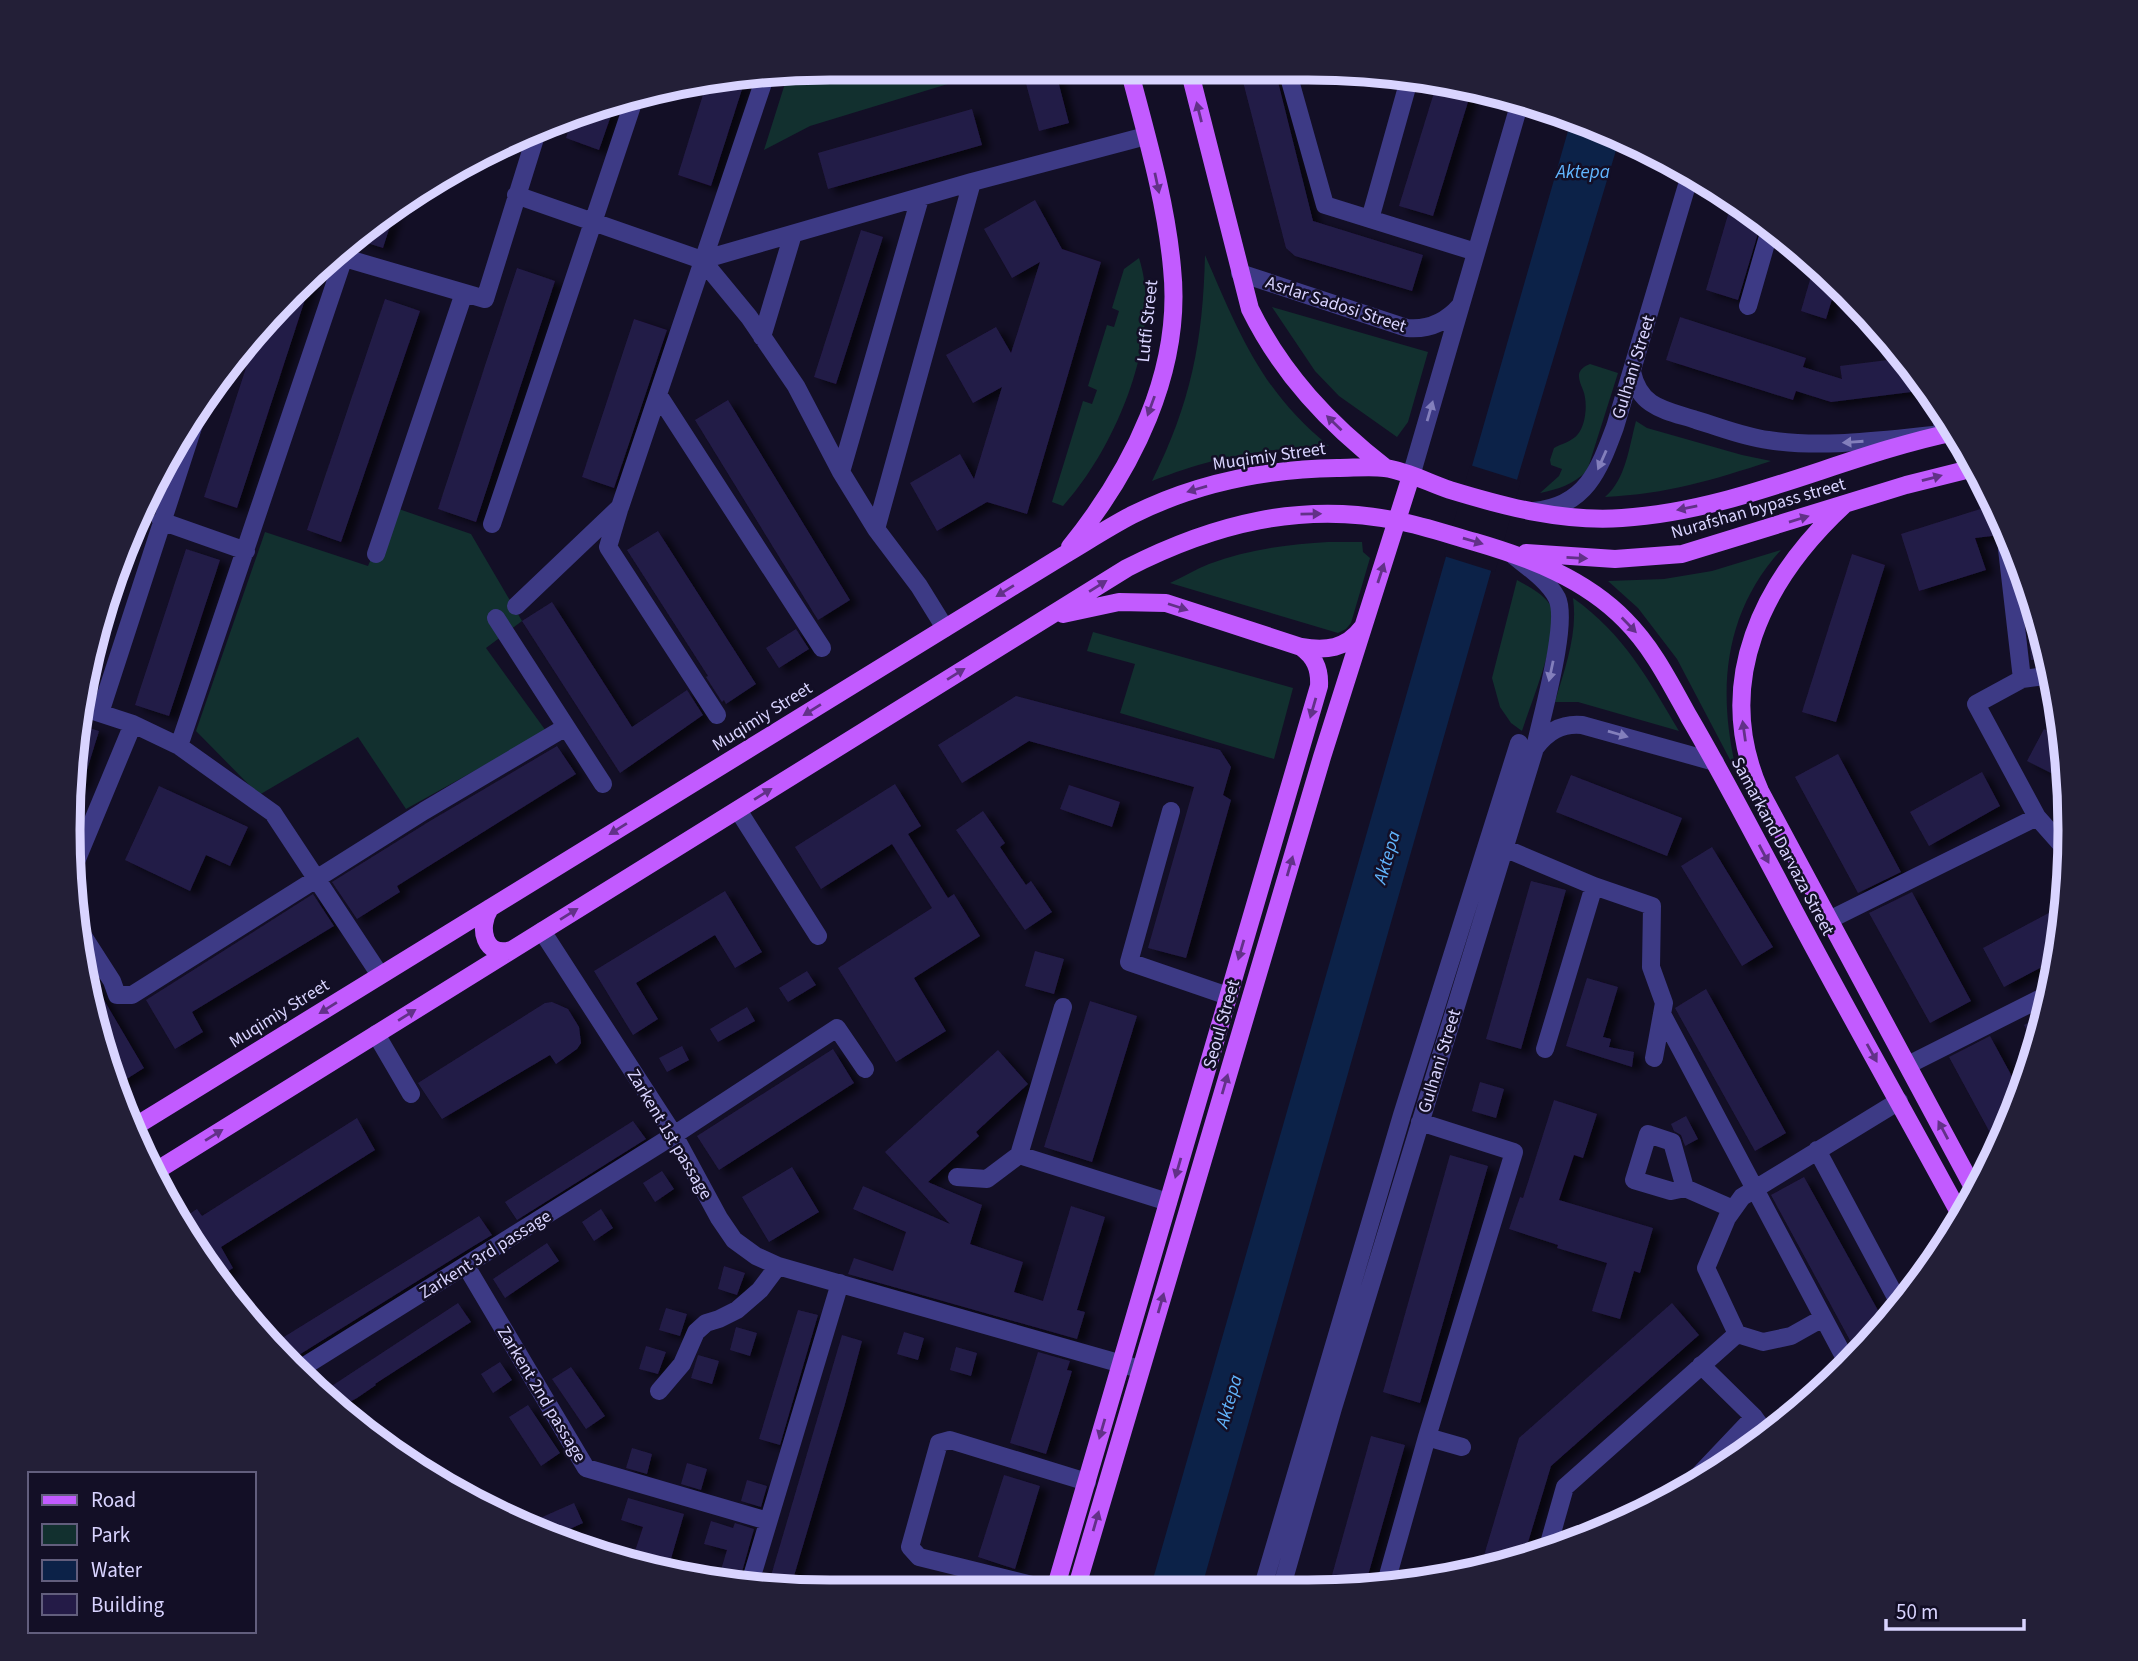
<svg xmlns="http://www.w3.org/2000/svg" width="2138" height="1661" viewBox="0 0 2138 1661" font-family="'Source Sans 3',sans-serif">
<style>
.green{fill:#12302f}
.water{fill:#0c2248}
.pier{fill:#130f26}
.building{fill:#241b47;filter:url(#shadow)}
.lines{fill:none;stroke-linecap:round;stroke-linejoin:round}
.minor{stroke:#3d3a85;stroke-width:18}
.major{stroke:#c25bff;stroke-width:18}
.oneway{fill:#623188}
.oneway2{fill:#837fbc}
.labels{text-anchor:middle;stroke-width:5;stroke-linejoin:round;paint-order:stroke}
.street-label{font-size:18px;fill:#d9d4ff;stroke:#130f26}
.water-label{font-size:19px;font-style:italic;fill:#62b6ff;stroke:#130f26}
.rim{fill:none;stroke:#d9d4ff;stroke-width:9}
</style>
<defs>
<filter id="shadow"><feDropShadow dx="8" dy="4.5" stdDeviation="3.5" flood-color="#0009"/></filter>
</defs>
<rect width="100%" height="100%" fill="#130f26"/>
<path class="green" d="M831,68L997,69L810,126L764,150L788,74Z
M1205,255C1239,333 1261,391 1329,446C1260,449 1217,456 1152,481C1191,403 1203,341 1205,255Z
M1139,258C1164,335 1115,449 1063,506L1052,502L1083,401L1092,404L1097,390L1088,386L1107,325L1114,327L1119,311L1112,308L1124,269Z
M1272,307L1428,352L1408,422L1397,437L1339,396L1315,371Z
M1590,364L1618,373L1587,471C1572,485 1559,489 1540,493L1559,476L1562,469L1551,465L1550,460L1554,448C1561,444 1573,441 1578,434C1586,424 1588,402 1583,390C1578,378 1575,370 1590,364Z
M1636,421L1647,428L1742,455L1771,461C1713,480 1667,494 1605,497C1626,479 1629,447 1636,421Z
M393,507L471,534L522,621L486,648L546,731L406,809L358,737L259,795L196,731L265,532L368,566Z
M1328,542H1362L1363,552L1370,558L1351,623L1346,629L1338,633L1170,583C1183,577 1196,569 1209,564C1247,550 1288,544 1328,542Z
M1781,550C1723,614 1717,692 1737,773L1677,659L1638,608L1608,581L1664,579L1712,571Z
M1517,580C1529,587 1546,595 1552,608C1561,630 1530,706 1522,731L1511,723L1500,707L1492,678Z
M1573,598C1624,634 1648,679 1679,731L1578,702H1555C1565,668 1578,634 1573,598Z
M1093,632L1293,688L1274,759L1120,713L1135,664L1087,651Z"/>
<path class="water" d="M1572,117L1620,137L1519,473L1202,1586H1151Z"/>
<path class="pier" d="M1470,465L1521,481L1495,572L1444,556Z"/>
<path class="building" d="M1022,69H1055L1069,123L1039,131Z
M1240,70H1275L1313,221L1423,255L1412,291L1295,256L1286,248Z
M745,80L711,186L678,175L706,85Z
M1436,86L1471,92L1433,216L1399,206Z
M616,101L599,150L566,138L572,119Z
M972,109L982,145L828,189L818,153Z
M1035,200L1062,249L1101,262L1027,514L987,502L937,531L910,483L960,454L974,479L1002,387L973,403L946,355L996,327L1011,353L1040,262L1012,278L984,229Z
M1732,201L1762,220L1738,300L1706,290Z
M394,213L383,248L358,240L369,232Z
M861,230L883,237L836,384L814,377Z
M1814,266L1836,286L1826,319L1801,311Z
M517,268L555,281L476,522L438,509Z
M313,275L237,508L204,497L256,337L291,292Z
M385,299L420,311L341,542L307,530Z
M1680,317L1806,358L1803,367L1842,379L1840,366L1904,358L1917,375L1919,391L1831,402L1796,391L1793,400L1666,360Z
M634,319L667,330L614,488L582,477Z
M728,400L850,600L818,620L695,420Z
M1993,505L2009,534L1975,538L1986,570L1919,591L1901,534Z
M658,531L756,684L726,704L724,700L722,702L706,677L708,676L627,550Z
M186,549L220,560L169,716L135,705Z
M1852,554L1885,565L1836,722L1802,712Z
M552,602L632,727L687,690L703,715L620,773L522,621Z
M2033,610L2045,649L2048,658L2031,660L2026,612Z
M796,629L809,649L779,668L766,648Z
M1016,696L1220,750L1231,767L1223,795L1231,800L1186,958L1148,948L1194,787L1029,741L962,783L938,745Z
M82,726L99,731L82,786L74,785Z
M2044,729L2061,738L2065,780L2027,761Z
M557,746L576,774L397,886L400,892L357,919L332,882L430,821Z
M1838,754L1901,872L1858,893L1795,777Z
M1982,772L2000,806L1929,846L1910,812Z
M1571,775L1682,818L1667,856L1556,812Z
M895,784L921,826L908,834L948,898L954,894L980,936L914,978L946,1031L896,1062L838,968L932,908L892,844L821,889L795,847Z
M1069,785L1120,802L1112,827L1060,809Z
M159,786L248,827L230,866L206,855L190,891L125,860Z
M983,811L1005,843L1000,847L1026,885L1031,881L1052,912L1025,930L956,830Z
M1712,847L1773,947L1742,966L1681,866Z
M1531,881L1566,890L1521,1049L1486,1039Z
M725,891L762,952L735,968L715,935L636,983L658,1019L633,1035L594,971Z
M1912,892L1971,1001L1930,1023L1869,913Z
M313,894L334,926L192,1012L203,1032L175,1049L146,1000Z
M2062,906L2057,959L2004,987L1983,948Z
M1035,951L1064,959L1054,994L1025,986Z
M84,966L144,1068L114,1087L109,1075L83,979L82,967Z
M807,971L816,985L788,1002L779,988Z
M1587,978L1618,987L1603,1037L1611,1039L1609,1047L1634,1052L1632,1067L1566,1046Z
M1706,989L1786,1133L1755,1151L1675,1008Z
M1090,1001L1137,1016L1092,1162L1044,1147Z
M552,1002L568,1009L579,1027L581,1043L577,1049L556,1064L550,1055L442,1119L418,1083L545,1003Z
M747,1007L755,1021L718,1042L710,1029Z
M2045,1014L2035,1046L2024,1025Z
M1990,1036L2021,1093L2006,1133L1994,1140L1949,1057Z
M682,1046L689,1060L667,1072L659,1058Z
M833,1049L854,1083L719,1170L697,1136Z
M998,1050L1028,1084L976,1132L979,1136L928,1182L982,1205L970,1244L1023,1262L1014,1292L1043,1301L1071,1206L1105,1217L1077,1310L1085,1312L1077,1339L848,1274L854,1258L893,1271L906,1232L853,1209L863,1186L950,1224L885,1152Z
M1480,1082L1504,1089L1496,1118L1472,1111Z
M1554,1100L1597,1114L1583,1158L1574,1155L1559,1200L1653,1228L1640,1273L1634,1271L1620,1319L1592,1311L1607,1263L1557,1248L1558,1245L1509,1229L1520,1197L1523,1198Z
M1686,1116L1698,1139L1685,1146L1681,1135L1674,1131L1671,1124Z
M357,1118L375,1150L221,1247L233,1268L217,1278L196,1254L180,1220L197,1209L202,1216Z
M633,1121L646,1139L517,1220L505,1202Z
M1450,1155L1488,1166L1420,1403L1383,1392Z
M792,1167L819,1212L769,1242L742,1197Z
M662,1171L674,1189L655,1202L643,1183Z
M1804,1177L1885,1323L1858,1355L1771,1195Z
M601,1209L613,1228L594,1241L582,1222Z
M479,1216L492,1235L472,1247L286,1363L271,1345Z
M547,1243L559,1261L505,1298L493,1279Z
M724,1266L745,1273L737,1295L718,1289Z
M458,1303L471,1322L375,1384L376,1385L357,1398L339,1408L321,1393Z
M1672,1303L1699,1335L1551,1466L1523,1559L1480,1569L1519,1438Z
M666,1308L687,1314L680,1336L659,1330Z
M798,1310L818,1315L780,1445L759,1439Z
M736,1327L757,1333L750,1356L730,1350Z
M904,1332L924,1338L918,1360L897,1354Z
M842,1335L862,1341L845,1404L791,1586H768Z
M646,1346L666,1352L658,1374L639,1369Z
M956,1347L977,1353L971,1376L950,1370Z
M1038,1352L1070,1361L1067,1370L1072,1371L1046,1454L1010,1443Z
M698,1355L719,1361L712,1384L691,1378Z
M500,1362L512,1380L493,1393L481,1374Z
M571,1367L605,1416L586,1429L552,1379Z
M528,1405L560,1453L541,1466L509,1417Z
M1371,1436L1405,1445L1365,1586H1329Z
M632,1448L652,1454L647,1474L626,1468Z
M687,1463L707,1469L701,1490L681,1484Z
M1004,1475L1040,1486L1015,1569L978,1557Z
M747,1480L767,1486L761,1507L741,1501Z
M628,1498L684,1514L668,1569L632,1560L643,1527L621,1520Z
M574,1503L583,1523L550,1538L522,1526Z
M711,1521L733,1528L735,1523L754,1529L738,1586L717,1583L727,1550L704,1544Z"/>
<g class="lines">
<path class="minor" d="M1287,70L1325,205L1476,252
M516,195L702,260L749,317L796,386L841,472L876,529L919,586L945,628
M1370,219L1409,80
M338,256L485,299L536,135
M702,260L972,182L1146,136
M1240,273L1407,328C1428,330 1446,322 1460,306
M1748,306L1771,226
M762,337L793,234
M1632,372C1640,408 1665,410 1696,420C1720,427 1744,437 1768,440C1826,449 1887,439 1945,434L1936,400
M659,396L822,648
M841,472L920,198
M1411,476L1520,102
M619,510L608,547L717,715
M1534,511C1586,506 1599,470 1615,427L1690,175
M161,521L246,551
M492,524L636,94
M876,529L972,182
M2007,549L2022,679
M376,554L464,293
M516,606L620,507L765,77
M496,618L603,784
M2053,675L2022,679L1976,704L2037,817L2068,852
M84,708L133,724L179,746L273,813L380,975
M100,713L197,415
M179,746L344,257
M1535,748C1547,732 1561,723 1582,725L1715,762
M738,810L818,936
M1171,811L1129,962L1228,996
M1504,848L1594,886L1545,1049
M72,871L133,724
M1594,886L1652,906L1651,967L1664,1003L1654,1058
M1829,920L2037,817
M78,928L112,981L117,995H132L424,811L566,727
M542,931L674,1135L719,1218L734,1240L756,1256L778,1266L1136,1368
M1662,1014L1849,1366
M376,1034L411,1094
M1908,1065L2051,993
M1817,1150L1900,1305
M1019,1155L1063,1007
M957,1177L987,1179L1019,1155L1168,1202
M1685,1188L1671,1191L1634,1180L1648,1134L1672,1142L1685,1188L1733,1209
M466,1266L586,1468L768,1521
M1737,1334L1763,1342L1791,1336L1823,1318
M1701,1365L1754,1417L1767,1435
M295,1372L674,1135L837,1028L865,1069
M659,1391L682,1364L696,1332L706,1323L719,1319L737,1310L760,1290L778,1266
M1427,1437L1462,1447
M1698,1476L1754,1417
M1546,1554L1565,1487L1737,1334L1706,1268L1727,1218L1742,1197L1899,1101
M749,1586L840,1283
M1036,1586L919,1557L910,1547L939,1443L950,1440L1087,1482
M1263,1586L1402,1115L1519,743
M1282,1586L1333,1408L1535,748C1541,718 1569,623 1557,598C1548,581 1529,568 1514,556
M1385,1586L1427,1437L1514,1152L1420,1122"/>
<path class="major" d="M1189,69L1250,309C1282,374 1329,424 1386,468
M1844,505C1763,580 1712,682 1760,791L1975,1191
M1070,547C1132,470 1183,371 1172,268C1166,201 1146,134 1129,69
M1526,553L1615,559L1682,554L1906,485L1974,468
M1063,614L1119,602L1166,603L1301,647C1326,651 1346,649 1362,628
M490,908C477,928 485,958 511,950
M134,1127L1064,555C1086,542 1109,527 1132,515C1196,483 1266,469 1337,468C1353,468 1370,466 1385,468C1407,471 1429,483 1450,490C1506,507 1562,522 1622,518C1737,511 1843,455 1955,432
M156,1171L1127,568C1213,524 1302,501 1398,521C1424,526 1450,535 1475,542C1530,558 1585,579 1625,620C1653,648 1670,683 1689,717C1720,770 1748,824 1777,878C1836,992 1900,1103 1961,1216
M1056,1586L1319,686C1320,669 1315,657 1301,647
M1077,1586L1322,757L1411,476"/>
</g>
<defs><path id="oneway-solid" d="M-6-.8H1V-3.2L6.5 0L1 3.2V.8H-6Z" transform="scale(1.75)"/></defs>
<g class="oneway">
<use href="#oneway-solid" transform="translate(1199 112) rotate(-104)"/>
<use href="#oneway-solid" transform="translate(1157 183) rotate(78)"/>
<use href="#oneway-solid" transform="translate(1151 406) rotate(110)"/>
<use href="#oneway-solid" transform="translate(1334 423) rotate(-136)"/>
<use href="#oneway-solid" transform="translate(1932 478) rotate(-15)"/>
<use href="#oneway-solid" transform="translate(1197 489) rotate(164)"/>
<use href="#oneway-solid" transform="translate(1687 508) rotate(168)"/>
<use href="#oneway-solid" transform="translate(1311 514) rotate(-1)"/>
<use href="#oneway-solid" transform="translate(1799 519) rotate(-17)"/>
<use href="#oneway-solid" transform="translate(1473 541) rotate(16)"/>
<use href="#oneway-solid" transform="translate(1577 558) rotate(3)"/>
<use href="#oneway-solid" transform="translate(1381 573) rotate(-72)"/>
<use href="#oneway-solid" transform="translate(1098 586) rotate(-32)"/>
<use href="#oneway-solid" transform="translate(1005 591) rotate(148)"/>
<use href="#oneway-solid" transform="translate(1178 607) rotate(18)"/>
<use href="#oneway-solid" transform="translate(1629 625) rotate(46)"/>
<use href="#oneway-solid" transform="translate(956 674) rotate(-32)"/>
<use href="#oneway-solid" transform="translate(1313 708) rotate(106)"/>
<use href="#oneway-solid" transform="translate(812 710) rotate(148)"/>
<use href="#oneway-solid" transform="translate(1744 731) rotate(-98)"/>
<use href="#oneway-solid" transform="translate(763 794) rotate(-32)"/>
<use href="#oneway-solid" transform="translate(618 829) rotate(148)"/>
<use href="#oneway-solid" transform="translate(1764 854) rotate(62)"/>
<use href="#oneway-solid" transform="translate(1290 866) rotate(-74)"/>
<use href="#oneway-solid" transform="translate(569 914) rotate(-32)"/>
<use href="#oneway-solid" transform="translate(1241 950) rotate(106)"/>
<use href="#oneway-solid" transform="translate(328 1008) rotate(148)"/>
<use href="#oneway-solid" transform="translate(407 1015) rotate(-32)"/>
<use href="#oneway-solid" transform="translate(1872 1053) rotate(61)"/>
<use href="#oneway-solid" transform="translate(1225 1084) rotate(-74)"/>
<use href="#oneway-solid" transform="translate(1943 1130) rotate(-118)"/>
<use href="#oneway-solid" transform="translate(214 1135) rotate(-32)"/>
<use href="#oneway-solid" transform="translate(1178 1168) rotate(106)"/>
<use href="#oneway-solid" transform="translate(1161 1303) rotate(-74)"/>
<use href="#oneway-solid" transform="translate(1102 1429) rotate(106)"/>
<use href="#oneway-solid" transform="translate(1096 1521) rotate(-74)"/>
</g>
<g class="oneway2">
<use href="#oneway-solid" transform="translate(1430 411) rotate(-74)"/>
<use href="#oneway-solid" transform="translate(1853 442) rotate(176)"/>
<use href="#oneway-solid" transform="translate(1602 460) rotate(114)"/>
<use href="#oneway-solid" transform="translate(1551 671) rotate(102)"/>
<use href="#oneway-solid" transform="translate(1618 734) rotate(16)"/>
</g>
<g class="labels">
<g class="street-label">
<text transform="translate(1336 304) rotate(18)" y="6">Asrlar Sadosi Street</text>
<text transform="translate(1147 321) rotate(-84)" y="6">Lutfi Street</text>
<text transform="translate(1633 367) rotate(-73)" y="6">Gulhani Street</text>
<text transform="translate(1269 456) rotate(-8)" y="6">Muqimiy Street</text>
<text transform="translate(1758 508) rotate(-16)" y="6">Nurafshan bypass street</text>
<text transform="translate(762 716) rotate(-32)" y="6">Muqimiy Street</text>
<text transform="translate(1783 846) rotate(62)" y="6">Samarkand Darvaza Street</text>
<text transform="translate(279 1013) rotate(-32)" y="6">Muqimiy Street</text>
<text transform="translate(1221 1024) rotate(-74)" y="6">Seoul Street</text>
<text transform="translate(1439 1061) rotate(-73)" y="6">Gulhani Street</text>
<text transform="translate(670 1134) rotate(59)" y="6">Zarkent 1st passage</text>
<text transform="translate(485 1254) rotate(-32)" y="6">Zarkent 3rd passage</text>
<text transform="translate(542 1394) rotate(59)" y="6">Zarkent 2nd passage</text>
</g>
<g class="water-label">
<text x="1583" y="178">Aktepa</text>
<text transform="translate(1386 857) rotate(-74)" y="7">Aktepa</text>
<text transform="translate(1228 1401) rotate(-74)" y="7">Aktepa</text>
</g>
</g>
<path d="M0 0H2138V1661H0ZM830 80H1308A750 750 0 0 1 2058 830V830A750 750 0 0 1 1308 1580H830A750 750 0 0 1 80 830V830A750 750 0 0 1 830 80Z" fill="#231f37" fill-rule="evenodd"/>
<path class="rim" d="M830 80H1308A750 750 0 0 1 2058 830V830A750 750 0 0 1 1308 1580H830A750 750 0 0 1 80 830V830A750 750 0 0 1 830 80Z"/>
<rect x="28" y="1472" width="228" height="161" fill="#130f26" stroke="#625e7d" stroke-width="2"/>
<rect x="42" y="1495" width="35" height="10" fill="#c25bff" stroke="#625e7d" stroke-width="2"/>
<text x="91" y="1507" font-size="21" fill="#d9d4ff">Road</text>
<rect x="42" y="1524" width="35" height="21" fill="#12302f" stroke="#625e7d" stroke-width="2"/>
<text x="91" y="1542" font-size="21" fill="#d9d4ff">Park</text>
<rect x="42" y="1560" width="35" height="21" fill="#0c2248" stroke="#625e7d" stroke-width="2"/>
<text x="91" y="1577" font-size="21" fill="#d9d4ff">Water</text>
<rect x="42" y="1594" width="35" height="21" fill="#241b47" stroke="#625e7d" stroke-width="2"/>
<text x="91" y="1612" font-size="21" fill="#d9d4ff">Building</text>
<path d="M1886 1619v10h138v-10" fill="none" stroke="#d9d4ff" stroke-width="3.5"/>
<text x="1896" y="1619" font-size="21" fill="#d9d4ff" stroke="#130f26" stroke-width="5" paint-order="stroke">50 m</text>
</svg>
